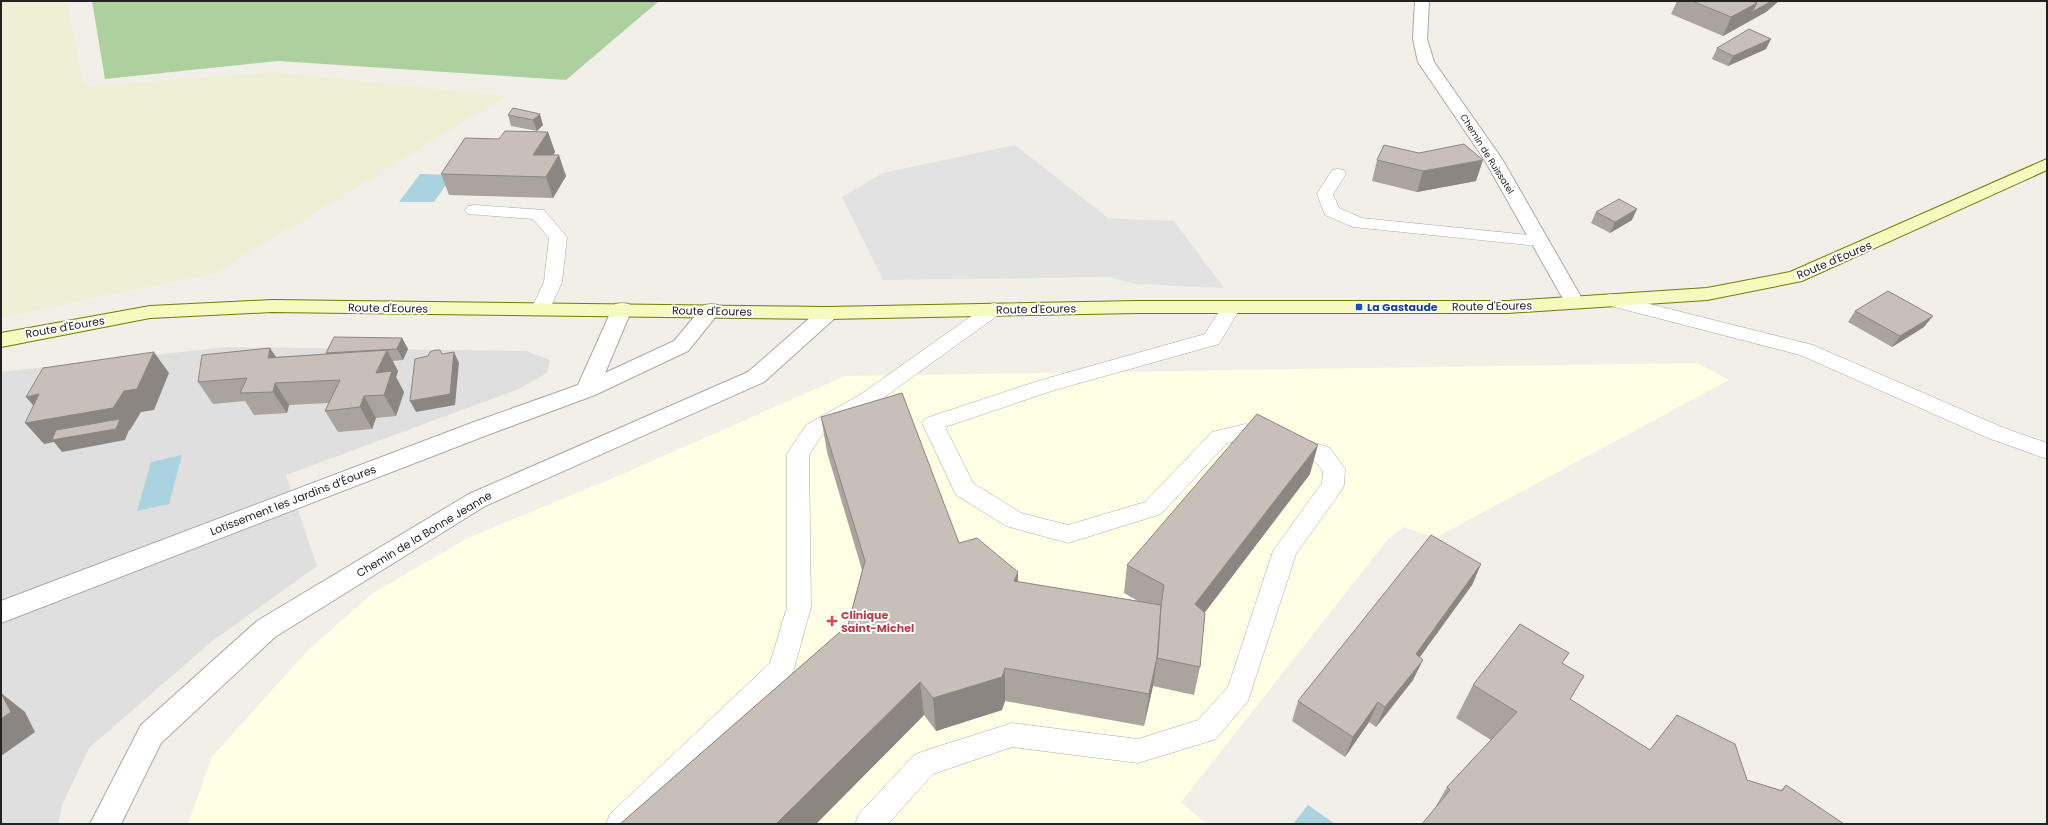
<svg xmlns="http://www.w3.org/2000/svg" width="2048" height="825" viewBox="0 0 2048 825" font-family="Poppins,sans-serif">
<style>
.residential{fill:#e0dfdf}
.education{fill:#ffffe5}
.farmland{fill:#eef0d5}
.forest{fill:#add19e}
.parking{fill:#e2e2e2}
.water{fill:#aad3df}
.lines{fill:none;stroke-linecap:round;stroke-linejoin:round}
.lane-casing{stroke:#a9a9a9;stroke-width:1}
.street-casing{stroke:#a9a9a9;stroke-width:2}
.secondary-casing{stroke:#707d05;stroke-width:2}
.lane{fill:#fff;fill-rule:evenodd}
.street{fill:#fff;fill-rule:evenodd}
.secondary{fill:#f7fabf;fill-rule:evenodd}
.wall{fill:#aba49e}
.shaded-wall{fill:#8b8681}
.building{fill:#c7bfb8;stroke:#8b8681}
.transit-dot{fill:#1a4fb4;stroke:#fff;stroke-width:1.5}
.health-dot{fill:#e0444e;stroke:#fff;stroke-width:1.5}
.labels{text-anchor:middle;stroke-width:4;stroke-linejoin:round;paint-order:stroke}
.far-street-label{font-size:9px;fill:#222;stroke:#fff}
.street-label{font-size:11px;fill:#222;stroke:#fff}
.transit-label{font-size:11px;font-weight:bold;fill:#164399;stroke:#fff;text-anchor:start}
.health-label{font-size:11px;font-weight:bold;fill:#be3a42;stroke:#fff;text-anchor:start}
</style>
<rect width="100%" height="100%" fill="#f2efe9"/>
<path class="residential" d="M226,347L526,351L550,360L547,373L519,389L286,475L317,566L211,642L89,748L62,805L58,824H1V372Z"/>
<path class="education" d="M1697,363L1729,380L1435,538L1404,527L1388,539L1181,802L1206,824H188L212,757L308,650L373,593L468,538L618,476L845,376Z"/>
<path class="farmland" d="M1,1H67L84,86L275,72L506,96L214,274L69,303L1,319Z"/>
<path class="forest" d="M92,1H659L566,80L278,61L105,79Z"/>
<path class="parking" d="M1015,145L1108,218L1174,221L1224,288L1135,284L1110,277L883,280L842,197L883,173Z"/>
<path class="water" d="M420,174L453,175L434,202H399Z
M182,455L169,504L137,511L151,462Z
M1308,805L1335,824H1293Z"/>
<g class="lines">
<defs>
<path id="lane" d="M1338,169L1344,170L1346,174L1333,194L1339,208L1362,218L1539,236L1545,237L1548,241L1545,245L1539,246L1353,227L1325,215L1317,194L1332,170Z
M474,205L544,210L567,237L562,282L548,313L541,315L534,313L531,309L544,282L549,238L533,219L468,214L465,210L468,206Z
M1610,294L1813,345L2004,428L2047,443V459L1988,438L1800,355L1603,304L1601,300L1603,296Z
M1231,301L1238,303L1241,307L1219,344L1055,390L945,427L973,483L1021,513L1068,525L1145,502L1212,432L1245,424L1272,428L1330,448L1345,469L1344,485L1341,491L1296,554L1248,701L1216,739L1207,742L1138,763L1012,747L933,774L888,824H855L859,814L914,755L924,751L1012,723L1138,739L1198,720L1228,687L1273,551L1322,483L1323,471L1314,460L1270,443L1245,440L1227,443L1161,514L1068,543L1006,526L956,495L922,423L926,418L1041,380L1205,334L1224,303Z
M994,303L1001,305L1004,309L1001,313L875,404L822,435L809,455L811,607L794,669L790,677L640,824H606L610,814L770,663L787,607V454L806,425L861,394L987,305Z"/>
<path id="street" d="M1415,1H1429L1427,39L1434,62L1502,159L1584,302L1581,306L1574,308L1567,306L1484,159L1418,62L1413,39Z
M622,303L629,304L632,309L605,373L674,341L704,305L711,304L718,305L721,310L688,351L595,395L490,434L1,623V601L474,422L578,385L612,309L615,304Z
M828,307L835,308L838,313L835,318L764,382L485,506L275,637L161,743L121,824H90L141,725L257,621L469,494L748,372L821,308Z"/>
<path id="secondary" d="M2047,159V170L1802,281L1707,300L1508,313H1138L828,319L272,312L150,318L1,347V333L150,306L272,300L828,307L1138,301H1508L1707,288L1790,272Z"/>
</defs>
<use href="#lane" class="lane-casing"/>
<use href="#street" class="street-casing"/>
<use href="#secondary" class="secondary-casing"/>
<use href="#lane" class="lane"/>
<use href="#street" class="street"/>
<use href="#secondary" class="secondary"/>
</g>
<path class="wall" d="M1677,1H1779L1766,12L1723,36L1671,14Z
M1717,48L1766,49L1728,66L1712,59Z
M513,108L543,125L537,131L511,126L508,115Z
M548,132L555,152L553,155L566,176L553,198L449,195L441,174L499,139Z
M1377,160L1476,181L1417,192L1372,181Z
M1596,212L1632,220L1610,233L1591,223Z
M1855,311L1924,327L1892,347L1848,322Z
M402,338L408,349L403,360L392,361L398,371L396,377L404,392L396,416L376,418L372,429L338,432L325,411L329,403L289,405L287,413L254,415L245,401L213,404L198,382L276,357L327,354L326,353Z
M821,417L959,543L1018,582L1138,601L1124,593L1127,565L1310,474L1205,612L1200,667L1194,695L1153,686L1144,726L1005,701L1002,710L936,731L924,715L816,824H620L848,625L862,570L827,452Z
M1481,564L1472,585L1419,657L1413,680L1376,727L1369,722L1345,757L1292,721L1298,701Z
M1562,663L1570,699L1650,750L1677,715L1747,780L1781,790L1786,785L1844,824L1436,806L1447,787L1491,740L1456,718L1473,685Z"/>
<path class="shaded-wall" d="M1772,1H1779L1766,12L1723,36L1731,17L1757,3Z
M1771,39L1766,49L1728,66L1733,56Z
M540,114L543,125L537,131L533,120Z
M548,132L555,152L540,175L533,155Z
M559,155L566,176L553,198L546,177Z
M1483,160L1476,181L1417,192L1423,171Z
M1637,209L1632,220L1610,233L1615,222Z
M1933,316L1924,327L1892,347L1900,336Z
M402,338L408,349L403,360L397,349Z
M270,348L284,369L268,358Z
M387,350L398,371L396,377L404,392L396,416L384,395L376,373Z
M154,352L169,373L154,410L141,412L130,430H129L125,440L62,452L54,442L44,444L25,423L124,391Z
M454,352L459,363L455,405L416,412L410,401Z
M275,383L289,405L287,413L273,392Z
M39,394L44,418L26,397Z
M364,396L376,418L372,429L360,407Z
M1318,445L1310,474L1190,632L1195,604Z
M1481,564L1472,585L1407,675L1416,654Z
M1018,572V606L1014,581Z
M1158,653L1153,686L1144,726L1149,694Z
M1423,660L1413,680L1376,727L1385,707Z
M1005,668V701L1002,710L936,731L933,698Z
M920,682L924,715L816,824H776Z
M1,693L25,712L35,732L1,756Z
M1378,702L1369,722L1345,757L1353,737Z"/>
<path class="building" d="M1692,1H1752L1757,3L1731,17Z
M1752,1H1772L1752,12L1757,3Z
M1749,29L1771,39L1733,56L1717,48Z
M513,108L540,114L533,120L508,115Z
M505,131L548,132L533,155H559L546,177L441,174L465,138L499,139Z
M1464,144L1483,160L1423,171L1377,160L1384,145L1419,153Z
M1619,199L1637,209L1615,222L1596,212Z
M1888,291L1933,316L1900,336L1855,311Z
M334,337L402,338L397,349L326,353Z
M270,348L268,358L387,350L376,373L392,371L384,395L364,396L360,407L325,411L340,380L275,383L273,392L240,393L247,378L198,382L202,355Z
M435,350H440L442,354L454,352L450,394L410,401L415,359L428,356L430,352Z
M154,352L137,389L124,391L113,408L25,423L39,394L26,397L43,368Z
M902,393L959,543L977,538L1018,572L1014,581L1161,605L1158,653L1149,694L1005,668L1002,677L933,698L920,682L776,824H620L848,625L865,561L821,417Z
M1257,414L1318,445L1195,604L1205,613L1200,667L1157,658L1161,606L1164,585L1127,565Z
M120,419L116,429L52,440L56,430Z
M1431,535L1481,564L1416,654L1423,660L1385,707L1378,702L1353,737L1298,701Z
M1520,624L1569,653L1562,663L1584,676L1570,699L1650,750L1677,715L1735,744L1747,780L1782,791L1786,785L1844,824H1422L1450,790L1447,787L1517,712L1473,685Z
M1,693L11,712L1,719Z"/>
<rect class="transit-dot" x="1355" y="303" width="8" height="8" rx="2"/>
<path class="health-dot" d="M830 615h4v4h4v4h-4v4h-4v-4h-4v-4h4z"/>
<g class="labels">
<g class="far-street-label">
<text transform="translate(1487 154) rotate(58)" y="3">Chemin de Ruissatel</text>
</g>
<g class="street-label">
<text transform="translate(1834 260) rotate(-23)" y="4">Route d'Eoures</text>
<text transform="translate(1492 306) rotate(-1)" y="4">Route d'Eoures</text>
<text transform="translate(388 308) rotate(1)" y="4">Route d'Eoures</text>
<text transform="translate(1036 309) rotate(-1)" y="4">Route d'Eoures</text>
<text transform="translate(712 311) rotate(1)" y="4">Route d'Eoures</text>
<text transform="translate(65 327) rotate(-10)" y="4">Route d'Eoures</text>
<text transform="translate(293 500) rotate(-21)" y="4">Lotissement les Jardins d’Éoures</text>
<text transform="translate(424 534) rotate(-31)" y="4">Chemin de la Bonne Jeanne</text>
</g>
<g class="transit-label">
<text x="1367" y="311">La Gastaude</text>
</g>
<g class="health-label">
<text x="841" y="619">Clinique<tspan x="841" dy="13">Saint-Michel</tspan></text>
</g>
</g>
<rect width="2048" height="825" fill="none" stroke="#222222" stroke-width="4"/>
</svg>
